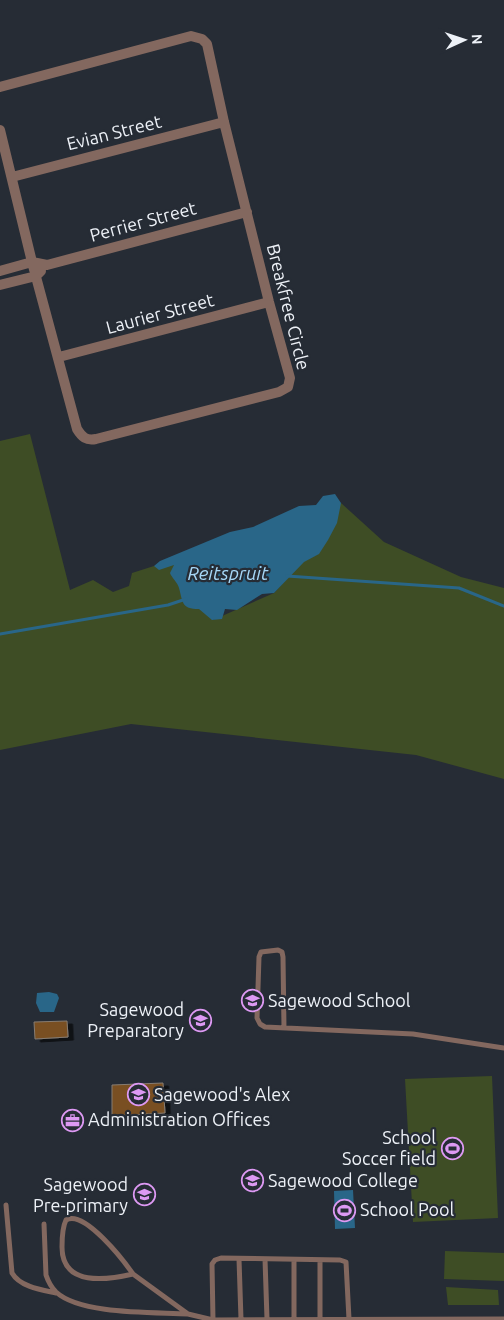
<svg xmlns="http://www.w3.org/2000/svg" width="504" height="1320" viewBox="0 0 504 1320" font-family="Ubuntu,sans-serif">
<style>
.green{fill:#3e4d25}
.water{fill:#296688}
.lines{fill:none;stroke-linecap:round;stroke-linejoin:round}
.stream{stroke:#296688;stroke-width:3}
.building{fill:#795021;stroke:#867c73;filter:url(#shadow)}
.service{stroke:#83685f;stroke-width:5}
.minor{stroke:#83685f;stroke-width:10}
.labels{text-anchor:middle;stroke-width:4.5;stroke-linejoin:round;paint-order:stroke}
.street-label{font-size:18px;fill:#edf1f7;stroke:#262c35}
.poi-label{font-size:18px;fill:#edf1f7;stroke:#262c35;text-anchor:start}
.water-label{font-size:19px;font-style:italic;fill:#a6d7f7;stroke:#262c35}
</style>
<defs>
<filter id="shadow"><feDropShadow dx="5.5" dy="3" stdDeviation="0" flood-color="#0009"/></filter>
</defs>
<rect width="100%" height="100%" fill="#262c35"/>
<path class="green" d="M30,434L70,590L93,580L113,592L129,586L132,573L154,566L175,564L213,620L274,593L286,580L341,503L384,542L461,577L504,588V779L416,755L131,724L0,750V441Z
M492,1076L498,1218L413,1222L405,1079Z
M445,1251L504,1253V1281L444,1279Z
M446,1287L498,1290L499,1305H448Z"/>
<path class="water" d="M335,494L341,503L337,523L328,540L319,554L304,562L274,593L262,594L237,610L225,609L222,619L212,620L199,609C181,609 183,602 179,588C178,583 172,578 170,573L174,565L159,570L154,566L160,561L230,532L253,527L299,506L316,505L323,496Z
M49,992L57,994L59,998L54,1012H40L36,1003L37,993Z
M353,1190L355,1228L335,1229L334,1191Z"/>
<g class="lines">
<path class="stream" d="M287,576L459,588L504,606
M0,634L168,605L186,599"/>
</g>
<path class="building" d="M67,1021L68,1037L35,1039L34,1022Z
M163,1083L165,1113L112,1116V1085Z"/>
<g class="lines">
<path class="service" d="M284,1028L283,957L282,952L278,950L261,952L259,957L257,1018L260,1024L265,1027L413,1034L504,1048
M6,1205L12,1273C20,1287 42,1290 56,1293
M44,1224L46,1275C48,1281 51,1287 56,1292C81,1315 154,1312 188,1314
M239,1259L241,1319
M265,1259L267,1319
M133,1274C124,1261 84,1209 66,1220C62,1228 62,1238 62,1247C62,1287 107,1280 133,1274L188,1314L213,1320L504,1319
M294,1319V1260
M320,1319V1260
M213,1320L212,1264L215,1260L221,1258L340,1260L346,1262L349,1319"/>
<path class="minor" d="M0,87L191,36L202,39L207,44L224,122L269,302L290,378L288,387L279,392L96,439C86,441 82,437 77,429L32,262L0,130
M12,177L224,122
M0,271L32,262L47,265L247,212
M0,285L36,276L41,271
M59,357L269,302"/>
</g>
<defs>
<symbol id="school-ring" viewBox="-11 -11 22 22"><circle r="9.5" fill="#262c35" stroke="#dd99f3" stroke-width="1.5"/><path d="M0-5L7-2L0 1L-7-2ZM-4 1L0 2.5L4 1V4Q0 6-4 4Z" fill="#dd99f3"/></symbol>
<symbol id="office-ring" viewBox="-11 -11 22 22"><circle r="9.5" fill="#262c35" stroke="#dd99f3" stroke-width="1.5"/><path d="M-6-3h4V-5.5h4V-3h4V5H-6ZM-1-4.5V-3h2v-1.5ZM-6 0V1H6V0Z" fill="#dd99f3"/></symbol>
<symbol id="stadium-ring" viewBox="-11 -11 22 22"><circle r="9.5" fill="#262c35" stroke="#dd99f3" stroke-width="1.5"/><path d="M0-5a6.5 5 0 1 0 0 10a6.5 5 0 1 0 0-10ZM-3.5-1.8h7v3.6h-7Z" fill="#dd99f3"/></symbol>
</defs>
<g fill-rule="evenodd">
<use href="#school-ring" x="240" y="988" width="25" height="25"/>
<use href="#school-ring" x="188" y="1008" width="25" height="25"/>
<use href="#school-ring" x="126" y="1082" width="25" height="25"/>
<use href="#office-ring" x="60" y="1108" width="25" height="25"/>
<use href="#stadium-ring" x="440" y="1136" width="25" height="25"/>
<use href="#school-ring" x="240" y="1168" width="25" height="25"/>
<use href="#school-ring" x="132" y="1182" width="25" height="25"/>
<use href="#stadium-ring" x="332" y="1198" width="25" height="25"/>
</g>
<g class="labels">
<g class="street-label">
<text transform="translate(114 133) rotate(-14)" y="6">Evian Street</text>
<text transform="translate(143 222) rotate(-15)" y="6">Perrier Street</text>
<text transform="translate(288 307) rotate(76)" y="6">Breakfree Circle</text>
<text transform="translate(160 314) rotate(-15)" y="6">Laurier Street</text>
</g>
<g class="poi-label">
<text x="268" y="1007">Sagewood School</text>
<text x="184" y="1016" text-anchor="end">Sagewood<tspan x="184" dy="21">Preparatory</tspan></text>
<text x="154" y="1101">Sagewood's Alex</text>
<text x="88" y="1126">Administration Offices</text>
<text x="436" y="1144" text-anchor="end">School<tspan x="436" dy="21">Soccer field</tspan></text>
<text x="268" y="1187">Sagewood College</text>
<text x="128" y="1191" text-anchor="end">Sagewood<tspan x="128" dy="21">Pre-primary</tspan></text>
<text x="360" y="1216">School Pool</text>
</g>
<g class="water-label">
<text x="228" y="580">Reitspruit</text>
</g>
</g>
<g transform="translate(464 40) rotate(87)" stroke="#262c35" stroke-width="4" paint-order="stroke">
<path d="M0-4L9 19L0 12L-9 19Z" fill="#edf1f7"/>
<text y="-8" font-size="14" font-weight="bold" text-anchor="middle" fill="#edf1f7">N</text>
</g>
</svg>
